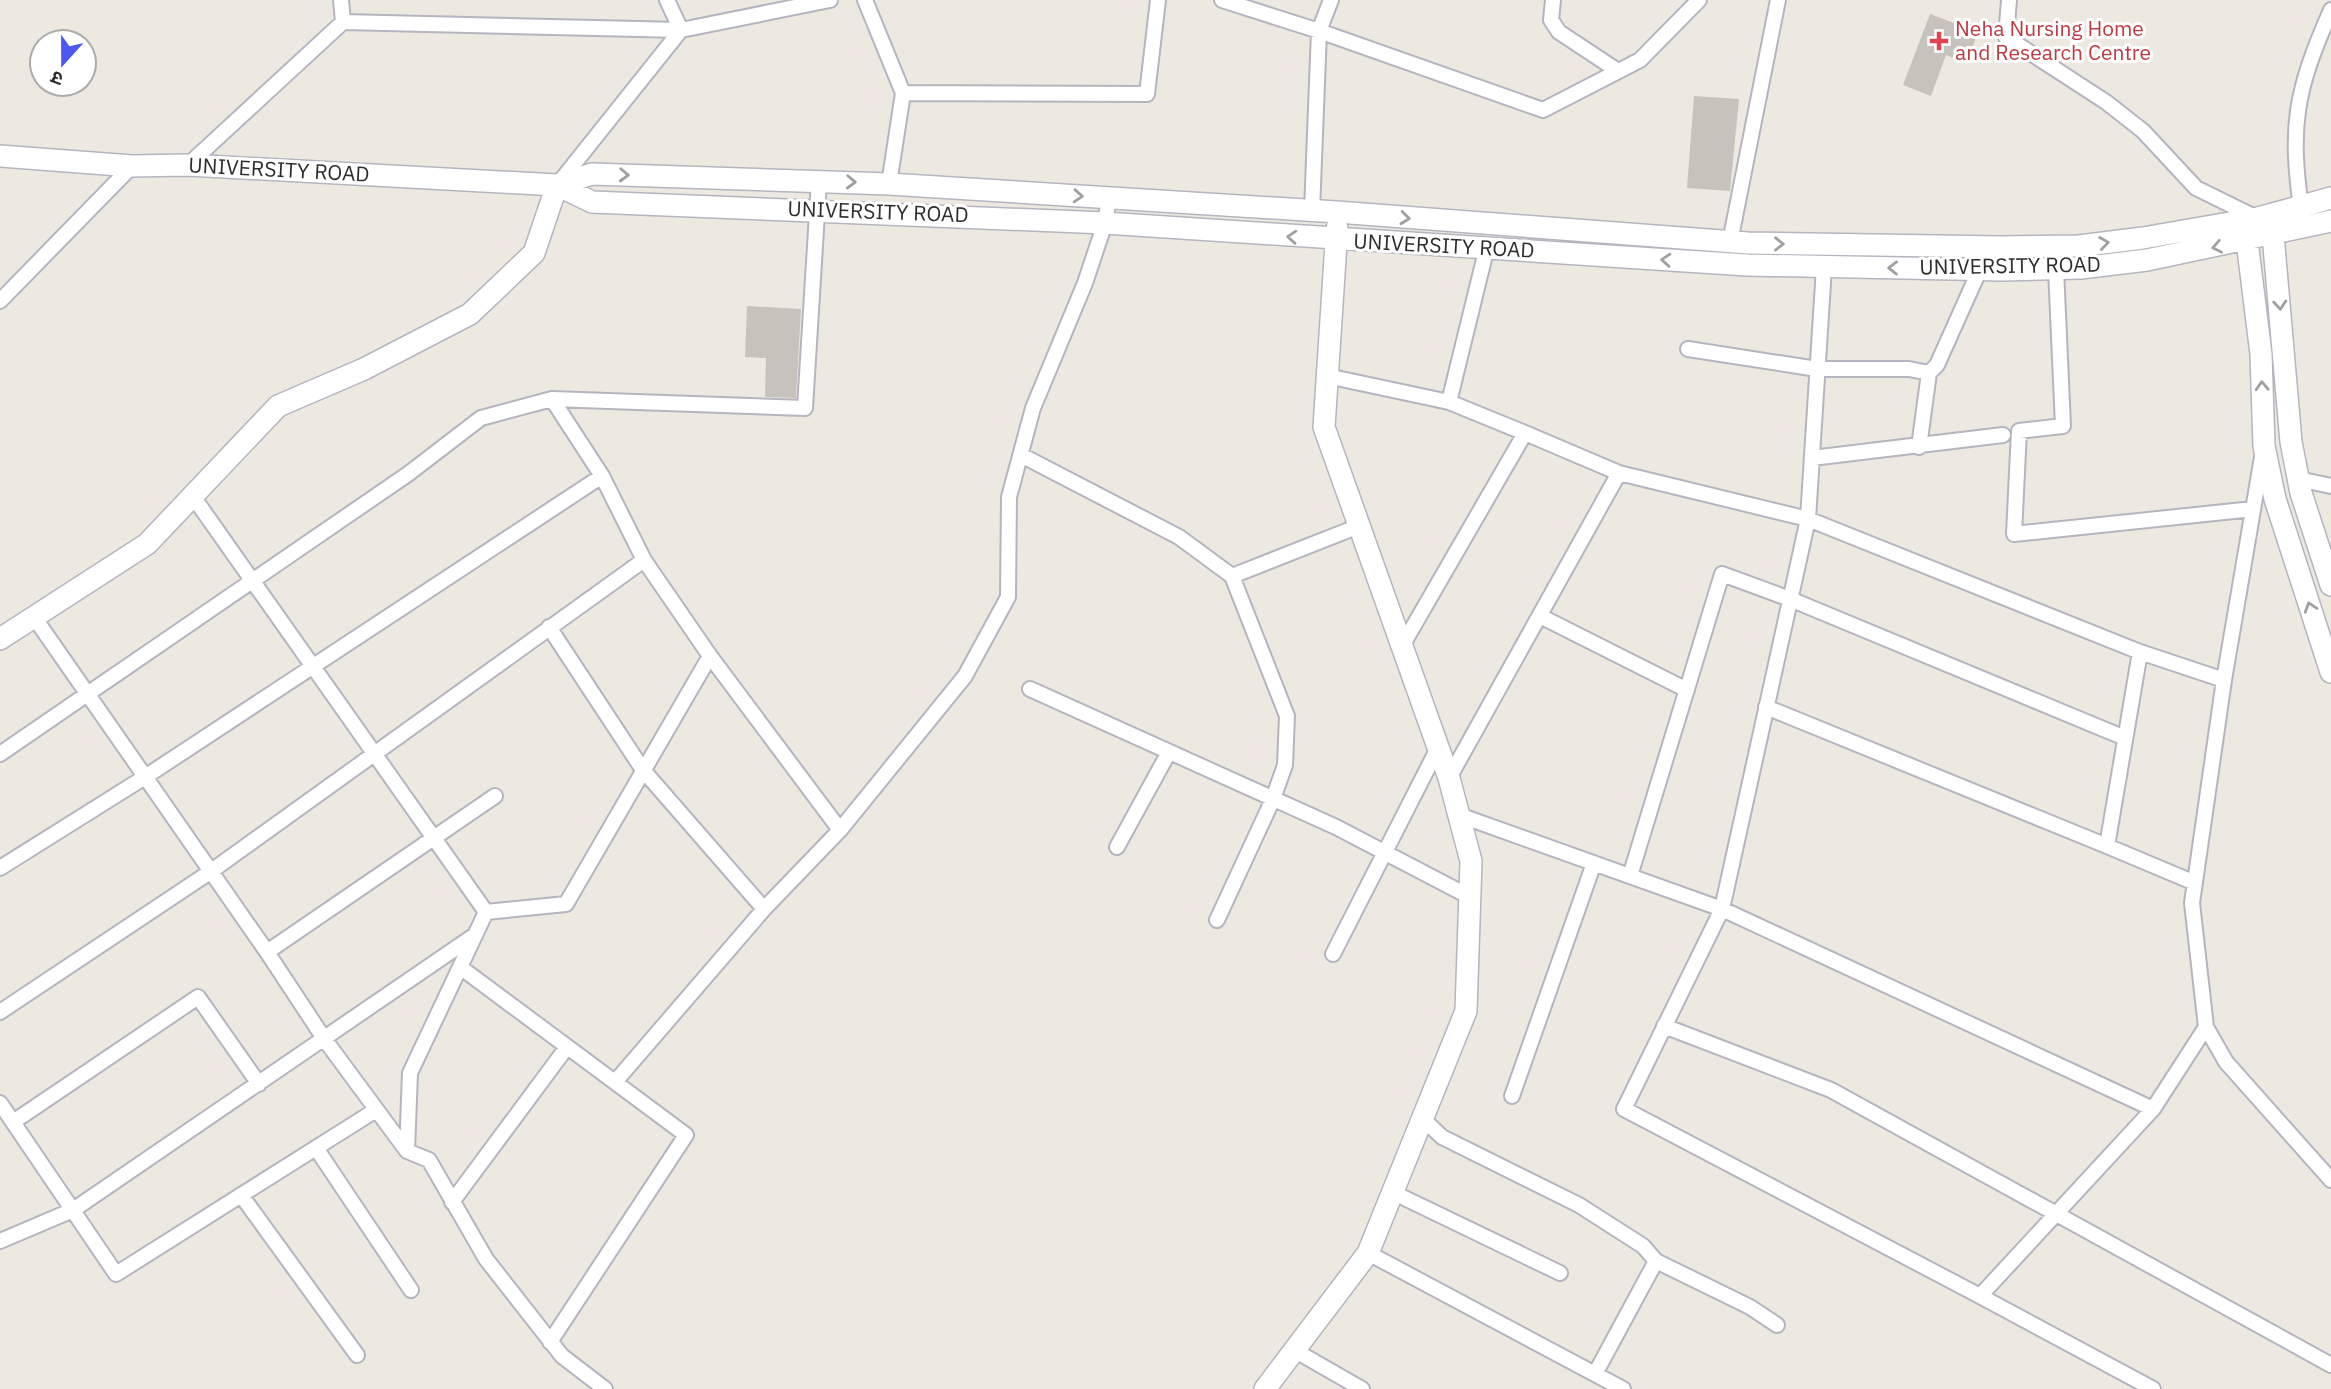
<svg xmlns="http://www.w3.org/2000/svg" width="2331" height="1389" viewBox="0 0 2331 1389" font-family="'IBM Plex Sans','Noto Sans Devanagari',sans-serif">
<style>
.building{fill:#c6c3bc}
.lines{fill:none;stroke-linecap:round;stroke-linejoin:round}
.street-casing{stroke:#b4b5bf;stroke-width:18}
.secondary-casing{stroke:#b4b5bf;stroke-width:24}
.street{stroke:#fff;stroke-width:14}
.secondary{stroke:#fff;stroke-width:21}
.oneway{stroke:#a0a0a0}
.health-dot{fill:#e0444e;stroke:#fff;stroke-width:2.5}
.labels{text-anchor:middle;stroke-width:6;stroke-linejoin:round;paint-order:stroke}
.health-label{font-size:21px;fill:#be3a42;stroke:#fff;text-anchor:start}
.street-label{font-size:21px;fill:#2d2d2d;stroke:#fff}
</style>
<rect width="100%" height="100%" fill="#ede9e1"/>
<path class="building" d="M1930,14L1978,32L1967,63L1946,55L1931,96L1903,85Z
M1694,96L1739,99L1730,191L1687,188Z
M747,306L801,309L796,398L765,397L766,358L745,357Z"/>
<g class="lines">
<defs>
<path id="street" d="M341,0L343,22
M865,0L903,93L889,184
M1222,0L1319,31L1331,0
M1553,0L1551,20L1559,32L1618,71
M2009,0L2006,37L2106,102L2143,131L2196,188L2257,218
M903,93L1147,94L1158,0
M188,165L343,22L681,30L667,0
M558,184L681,30L830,0
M1312,211L1319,31L1543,110L1640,60L1699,0
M2302,215C2289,126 2295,92 2331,10
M1730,242L1778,0
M2056,269L2063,426L2019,431L2014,534L2253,509
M0,301L132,166
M1688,349L1817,369H1909L1929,373
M1327,376L1449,402L1525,433
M1449,402L1487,247
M1919,447L1929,373L1937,365L1980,269
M1021,455L1179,537L1232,576L1287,716L1285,765L1273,799L1217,920
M1812,458L2003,435
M1619,473L1808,519L2140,652L2107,846L1766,707
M602,476L552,399L805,408L819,181
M2298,479L2331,486
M192,495L486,912L410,1073L407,1151
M1232,576L1359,526
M1540,616L1687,690
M34,617L267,952L325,1040L407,1151L429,1160L486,1259L562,1356L605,1389
M549,627L643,770L764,909
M1402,646L1525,433L1619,473L1449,778
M2140,652L2224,680
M1030,689L1336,827L1470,897
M0,754L408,474L481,418L552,399
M1459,815L1722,909L2153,1109L1980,1296L1624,1109L1722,909L1808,519L1824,267
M840,830L965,676L1008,597L1009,497L1033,408L1085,283L1105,223L1109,198
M2107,846L2195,883
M1117,847L1169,752
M0,868L145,777L602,476L644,560
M1630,876L1722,574L1790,599L2125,738
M267,952L495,796
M1333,954L1438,748
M460,967L686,1135L550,1342
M0,1012L210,872L644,560L710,656L566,904L486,912
M1664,1026L1831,1090L2331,1365
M2206,1027L2192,903L2224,680L2262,457
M615,1082L764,909L840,830L710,656
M1512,1096L1594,863
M0,1103L116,1274L376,1110
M2153,1109L2206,1027L2226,1062L2331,1180
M1421,1117L1442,1137L1579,1205L1643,1246L1656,1261L1750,1307L1777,1325
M13,1122L198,997L259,1084
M316,1148L411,1290
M1392,1192L1560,1273
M241,1195L357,1355
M452,1202L567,1047
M0,1241L73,1210L475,935
M1368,1253L1623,1389
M1980,1296L2153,1389
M1294,1350L1362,1389
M1595,1374L1656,1261"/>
<path id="secondary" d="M0,156L132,166L188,165L557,185L592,174L889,184L1337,212L1748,243L2002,247L2079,246L2143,238L2258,218L2331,198
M557,185L592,202L1105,223L1747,265L2002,270L2081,268L2147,260L2331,221
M2331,585L2301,493L2291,442L2273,235L2258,218L2247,241L2261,354L2264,446L2275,499L2331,672
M0,639L147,544L278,406L364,369L470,314L534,253L557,185
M1265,1389L1368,1253L1466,1011L1471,861L1449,778L1324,427L1337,228"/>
</defs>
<use href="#street" class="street-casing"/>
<use href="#secondary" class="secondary-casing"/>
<use href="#street" class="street"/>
<use href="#secondary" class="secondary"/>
</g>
<defs><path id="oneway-chevron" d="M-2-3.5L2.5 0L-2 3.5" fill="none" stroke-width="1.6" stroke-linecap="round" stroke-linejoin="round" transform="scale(1.75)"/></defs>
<g class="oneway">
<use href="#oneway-chevron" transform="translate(624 175) rotate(2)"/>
<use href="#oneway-chevron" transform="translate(851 182) rotate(2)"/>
<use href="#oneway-chevron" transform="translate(1078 196) rotate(4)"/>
<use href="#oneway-chevron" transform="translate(1405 218) rotate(6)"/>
<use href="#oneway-chevron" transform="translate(1292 237) rotate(-176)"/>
<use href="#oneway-chevron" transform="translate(2104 243) rotate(-8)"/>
<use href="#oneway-chevron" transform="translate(1779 244) rotate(1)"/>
<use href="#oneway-chevron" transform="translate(2217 247) rotate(169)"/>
<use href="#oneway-chevron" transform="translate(1666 260) rotate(-176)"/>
<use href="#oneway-chevron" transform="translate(1893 268) rotate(-179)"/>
<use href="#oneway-chevron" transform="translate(2280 305) rotate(85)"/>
<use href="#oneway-chevron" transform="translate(2262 386) rotate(-92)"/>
<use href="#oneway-chevron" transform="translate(2310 607) rotate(-108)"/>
</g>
<path class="health-dot" d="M1935.5 30.5h7v7h7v7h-7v7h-7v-7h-7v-7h7z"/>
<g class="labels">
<g class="health-label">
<text x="1955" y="36">Neha Nursing Home<tspan x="1955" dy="24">and Research Centre</tspan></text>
</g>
<g class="street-label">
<text transform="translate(279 170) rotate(3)" y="7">UNIVERSITY ROAD</text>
<text transform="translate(878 212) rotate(2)" y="7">UNIVERSITY ROAD</text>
<text transform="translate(1444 246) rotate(3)" y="7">UNIVERSITY ROAD</text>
<text transform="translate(2010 266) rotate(-1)" y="7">UNIVERSITY ROAD</text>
</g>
</g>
<g transform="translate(63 63) rotate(201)"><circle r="33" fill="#ffffff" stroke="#ababab" stroke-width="2"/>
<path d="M0-5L12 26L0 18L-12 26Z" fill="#4c58ef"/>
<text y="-10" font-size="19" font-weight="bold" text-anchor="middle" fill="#2d2d2d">उ</text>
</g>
</svg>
